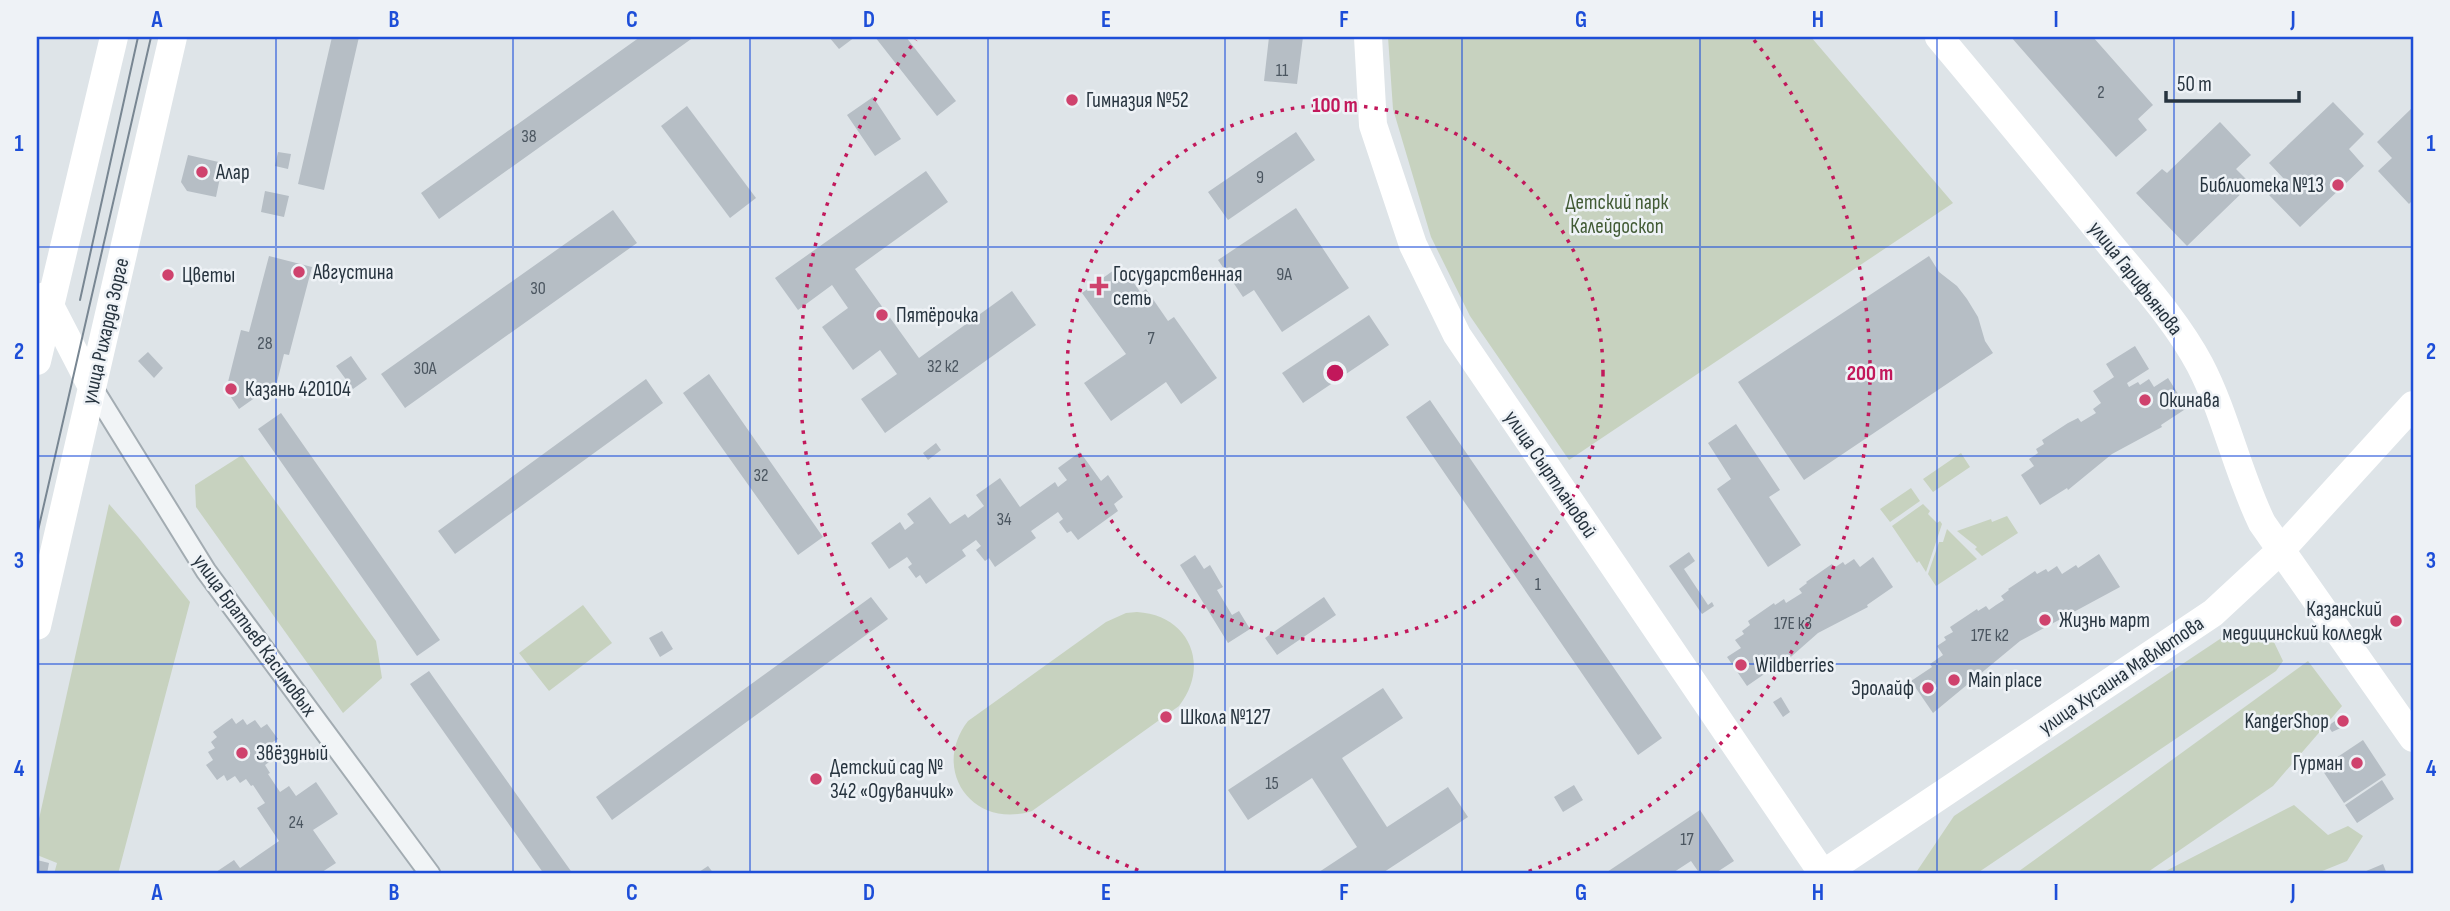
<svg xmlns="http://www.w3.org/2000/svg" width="2450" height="911" viewBox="0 0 2450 911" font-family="'Sofia Sans Condensed',sans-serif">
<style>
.green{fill:#c7d2bf}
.building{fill:#b6bec5}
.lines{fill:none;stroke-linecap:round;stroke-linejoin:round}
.street-casing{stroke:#a3acb2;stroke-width:23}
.street{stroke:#f1f4f6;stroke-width:19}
.secondary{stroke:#fff;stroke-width:28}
.tram{stroke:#788692;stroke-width:2}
.grid{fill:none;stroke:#1d4ed8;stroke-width:2;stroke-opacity:0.55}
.ring{fill:none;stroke:#c2185b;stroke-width:3.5;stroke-dasharray:3.5 7}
.poi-dot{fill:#cf426d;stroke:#eef2f6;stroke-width:2.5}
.labels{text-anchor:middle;stroke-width:5;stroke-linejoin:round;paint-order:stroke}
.number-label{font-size:18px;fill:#4b5660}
.poi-label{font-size:21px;fill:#27343f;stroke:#eef2f6;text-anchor:start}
.park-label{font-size:21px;fill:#425b35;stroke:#eef2f6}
.street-label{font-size:21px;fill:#27343f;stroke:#eef2f6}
.centre{fill:#c2185b;stroke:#eef2f6;stroke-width:3.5}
.ring-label{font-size:21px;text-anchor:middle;font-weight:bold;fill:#c2185b;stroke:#eef2f6;stroke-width:5;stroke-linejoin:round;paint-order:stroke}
.neatline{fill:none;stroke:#1d4ed8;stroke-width:2.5}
.grid-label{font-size:23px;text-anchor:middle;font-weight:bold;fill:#1d4ed8}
</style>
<rect width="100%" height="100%" fill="#dee4e8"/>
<path class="green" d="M1388,37H1811L1953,203L1569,460L1470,316L1431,237L1393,109Z
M1961,453L1970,467L1933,492L1923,479Z
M242,455L376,641L382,678L343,713L196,507L195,485Z
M1911,488L1920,501L1890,522L1880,509Z
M109,504L138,537L190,602L118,874H54L57,863L37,855V828Z
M1923,504L1930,511L1928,514L1937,523L1940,521L1942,524L1926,572L1919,561L1917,563L1892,526Z
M2007,516L2018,533L1982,556L1975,549L1977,547L1957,531L1991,519L1992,522Z
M1947,529L1977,559L1936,586L1928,574L1939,542H1943Z
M583,605L612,643L549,691L519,653Z
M1137,612C1189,615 1211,665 1179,706L1032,811C973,830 930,770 968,721L1106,622L1126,613Z
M2235,629L2272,638L2283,661L2276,671L1976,874H1915L1954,816Z
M2308,661L2342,706L2273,786L2145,874H2015Z
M2294,805L2328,835L2348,826L2363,836L2347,861L2315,874H2160Z"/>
<path class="building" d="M332,37H359L324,190L298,184Z
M640,37H694L439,219L421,193Z
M829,37H855L839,49Z
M875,37H906L956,101L937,116Z
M1269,37H1303L1297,84L1264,81Z
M2011,37H2093L2153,105L2138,119L2147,130L2116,157Z
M873,97L901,139L875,156L847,115Z
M2333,102L2364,134L2349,149L2364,166L2300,227L2269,195L2285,180L2269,163Z
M687,106L756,198L730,218L661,126Z
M2413,107V200L2409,204L2378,171L2392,158L2377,142Z
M2220,122L2251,155L2236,169L2251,184L2187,246L2136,193L2162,169L2167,173Z
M1296,132L1315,160L1228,220L1208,192Z
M278,152L291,154L288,169L275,166Z
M188,155L223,163L216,197L187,191L181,182Z
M926,171L948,202L855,269L919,358L1012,291L1036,325L885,433L861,399L897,374L880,350L853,370L822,327L848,308L832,285L798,310L775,278Z
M265,191L289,196L284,217L261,212Z
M1296,208L1349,288L1282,332L1254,290L1243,297L1218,260Z
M613,210L637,243L405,408L381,374Z
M269,256L312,267L289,355L284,354L277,382L239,409L226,390L241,330L249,332Z
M1929,256L1939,272L1957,286L1967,299L1978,317L1985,341L1993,353L1804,480L1738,382Z
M1121,265L1141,293L1146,289L1168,321L1174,317L1217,378L1181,404L1166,382L1111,421L1084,383L1126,354L1082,293Z
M1369,315L1389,345L1303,403L1282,373Z
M2135,346L2149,369L2127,383L2129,387L2138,382L2140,385L2149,379L2154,387L2168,378L2187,408L2161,425L2162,427L2112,454L2068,490L2067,488L2040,505L2021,475L2034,466L2029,459L2038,453L2036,449L2044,444L2042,440L2068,423L2078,418L2081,422L2096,413L2093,409L2101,403L2093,391L2114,377L2106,364Z
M148,352L163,368L154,378L138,361Z
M351,356L367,379L353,389L336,366Z
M709,374L823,537L798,555L683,393Z
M646,379L663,403L455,554L438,531Z
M1430,400L1662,738L1638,755L1406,417Z
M281,413L440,640L417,656L258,429Z
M1736,424L1780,490L1769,497L1801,545L1768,567L1717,489L1731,479L1708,443Z
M936,443L941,450L928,460L923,453Z
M1080,452L1101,481L1108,475L1123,497L1114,504L1118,511L1078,540L1071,531L1067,533L1059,522L1063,519L1058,512L1031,531L1036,538L995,567L989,558L985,561L976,550L981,546L976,540L962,550L966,556L926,584L920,575L916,578L908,567L912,564L907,557L889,569L871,543L900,522L905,530L914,523L907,514L930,497L950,524L965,514L968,518L984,506L976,495L1000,478L1020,507L1055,482L1058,487L1067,480L1058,468Z
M1689,552L1695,561L1684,569L1708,605L1712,602L1714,606L1702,614L1669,566Z
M2099,554L2120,587L2020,641L1933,713L1911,681L1932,667L1930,664L1943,655L1937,646L1946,640L1944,637L1953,632L1950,627L1977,609L1978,611L1986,606L1989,610L1996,605L2004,600L2001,596L2009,590L2008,589L2035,571L2037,574L2046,569L2048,572L2057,566L2062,574L2076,565L2078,568Z
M1195,555L1204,569L1210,565L1223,587L1217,590L1232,615L1239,611L1250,629L1228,643L1180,565Z
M1873,557L1893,587L1867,605L1868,607L1818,633L1775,671L1773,668L1747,686L1727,657L1741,648L1735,640L1744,634L1742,631L1750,625L1748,621L1774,603L1775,605L1784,599L1786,603L1802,593L1799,589L1807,583L1806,582L1832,564L1834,568L1843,562L1845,565L1854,559L1860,567Z
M871,597L888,619L612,820L596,797Z
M1324,597L1336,615L1277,655L1265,638Z
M662,631L673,649L660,657L649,638Z
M429,671L448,698L573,874H544L410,684Z
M1383,688L1403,718L1342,758L1387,827L1448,787L1468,817L1381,874H1316L1357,847L1312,778L1248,820L1228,790Z
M1781,697L1790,712L1783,717L1773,702Z
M2343,715L2349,724L2332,732L2328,726Z
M232,718L236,724L243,719L247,725L255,720L261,728L267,724L278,739L271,743L274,748L267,753L272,760L265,765L270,773L268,774L280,792L289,786L296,796L316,782L338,814L313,830L336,863L319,874H213L234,860L240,868L279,841L257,808L265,803L253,785L251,786L246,779L240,783L235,776L227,781L224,775L217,780L206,765L213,760L208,752L215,748L211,742L217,737L213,732Z
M2363,740L2386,775L2344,803L2321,768Z
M2382,780L2394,799L2357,823L2345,805Z
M1574,785L1583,800L1563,812L1554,797Z
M1700,810L1734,861L1714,874H1700L1691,861L1671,874H1604Z
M37,860L49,863L47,874H37Z
M2383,864L2387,874H2359Z
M708,866L714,874H696Z"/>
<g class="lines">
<defs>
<path id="street" d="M92,387L206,571L430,874"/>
</defs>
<use href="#street" class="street-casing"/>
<use href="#street" class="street"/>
<path class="secondary" d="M1368,37L1373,125L1413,245L1457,335L1823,874
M1939,37C1996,105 2052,173 2108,242C2140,281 2176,320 2200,365C2226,415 2237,472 2262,523L2413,738
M45,296L92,387
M37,361L114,37
M37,626L173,37
M1823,874L2213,613L2281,550L2413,405"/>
<path class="tram" d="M80,300L138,37
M37,535L151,37"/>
</g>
<path class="grid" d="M276,37V874M513,37V874M750,37V874M988,37V874M1225,37V874M1462,37V874M1700,37V874M1937,37V874M2174,37V874M37,247H2413M37,456H2413M37,664H2413"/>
<g class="ring">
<circle cx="1335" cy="373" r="268"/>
<path d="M1148 874A535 535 0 0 1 916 40M1754 40A535 535 0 0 1 1522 874"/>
</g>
<g class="poi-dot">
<circle cx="1072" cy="100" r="7"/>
<circle cx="202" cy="172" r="7"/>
<circle cx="2338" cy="185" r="7"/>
<circle cx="299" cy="272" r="7"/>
<circle cx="168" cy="275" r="7"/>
<path d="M1095.5 275.5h7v7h7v7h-7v7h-7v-7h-7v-7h7z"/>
<circle cx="882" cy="315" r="7"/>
<circle cx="231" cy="389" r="7"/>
<circle cx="2145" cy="400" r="7"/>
<circle cx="2045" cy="620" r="7"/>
<circle cx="2396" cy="621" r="7"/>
<circle cx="1741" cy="665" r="7"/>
<circle cx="1954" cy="680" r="7"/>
<circle cx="1928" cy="688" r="7"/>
<circle cx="1166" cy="717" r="7"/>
<circle cx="2343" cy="721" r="7"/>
<circle cx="242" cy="753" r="7"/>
<circle cx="2357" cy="763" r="7"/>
<circle cx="816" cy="779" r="7"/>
</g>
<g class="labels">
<g class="number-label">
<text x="1282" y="76">11</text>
<text x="2101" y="98">2</text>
<text x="529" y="142">38</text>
<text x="1260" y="183">9</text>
<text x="1284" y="280">9А</text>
<text x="538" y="294">30</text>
<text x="1151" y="344">7</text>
<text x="265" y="349">28</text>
<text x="943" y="372">32 к2</text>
<text x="425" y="374">30А</text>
<text x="761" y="481">32</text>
<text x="1004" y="525">34</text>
<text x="1538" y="590">1</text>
<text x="1793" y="629">17Е к3</text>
<text x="1990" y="641">17Е к2</text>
<text x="1272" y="789">15</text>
<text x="296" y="828">24</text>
<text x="1687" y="845">17</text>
</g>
<g class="poi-label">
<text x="1086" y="107">Гимназия №52</text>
<text x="216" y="179">Алар</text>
<text x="2324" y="192" text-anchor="end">Библиотека №13</text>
<text x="313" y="279">Августина</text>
<text x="1113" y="281">Государственная<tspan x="1113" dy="24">сеть</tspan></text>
<text x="182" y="282">Цветы</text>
<text x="896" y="322">Пятёрочка</text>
<text x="245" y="396">Казань 420104</text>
<text x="2159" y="407">Окинава</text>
<text x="2382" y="616" text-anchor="end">Казанский<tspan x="2382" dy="24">медицинский колледж</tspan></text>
<text x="2059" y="627">Жизнь март</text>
<text x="1755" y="672">Wildberries</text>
<text x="1968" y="687">Main place</text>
<text x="1914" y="695" text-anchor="end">Эролайф</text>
<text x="1180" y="724">Школа №127</text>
<text x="2329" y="728" text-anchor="end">KangerShop</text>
<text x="256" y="760">Звёздный</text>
<text x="2343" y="770" text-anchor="end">Гурман</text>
<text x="830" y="774">Детский сад №<tspan x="830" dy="24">342 «Одуванчик»</tspan></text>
</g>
<g class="park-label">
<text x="1617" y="209">Детский парк<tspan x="1617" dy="24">Калейдоскоп</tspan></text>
</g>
<g class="street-label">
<text transform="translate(2136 278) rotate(52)" y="7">улица Гарифьянова</text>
<text transform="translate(105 331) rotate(-77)" y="7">улица Рихарда Зорге</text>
<text transform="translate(1551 474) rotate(56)" y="7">улица Сыртлановой</text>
<text transform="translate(255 635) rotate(54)" y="7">улица Братьев Касимовых</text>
<text transform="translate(2121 675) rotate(-34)" y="7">улица Хусаина Мавлютова</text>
</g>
</g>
<circle cx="1335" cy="373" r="10" class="centre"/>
<g class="ring-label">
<text x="1335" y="112">100 m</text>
<text x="1870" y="380">200 m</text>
</g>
<rect width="2450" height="911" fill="none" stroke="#eef2f6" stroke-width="77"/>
<path d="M2166 91v10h133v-10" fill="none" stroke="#27343f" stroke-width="3.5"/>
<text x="2177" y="91" font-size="21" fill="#27343f" stroke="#eef2f6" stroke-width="5" paint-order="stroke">50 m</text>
<rect x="38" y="38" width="2374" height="834" class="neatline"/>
<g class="grid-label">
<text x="157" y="27">A</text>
<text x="394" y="27">B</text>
<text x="632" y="27">C</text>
<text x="869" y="27">D</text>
<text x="1106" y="27">E</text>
<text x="1344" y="27">F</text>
<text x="1581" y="27">G</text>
<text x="1818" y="27">H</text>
<text x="2056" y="27">I</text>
<text x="2293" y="27">J</text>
<text x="19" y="151">1</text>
<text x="2431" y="151">1</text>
<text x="19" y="359">2</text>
<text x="2431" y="359">2</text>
<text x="19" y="568">3</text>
<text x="2431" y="568">3</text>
<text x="19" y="776">4</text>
<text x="2431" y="776">4</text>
<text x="157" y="900">A</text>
<text x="394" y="900">B</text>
<text x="632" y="900">C</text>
<text x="869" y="900">D</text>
<text x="1106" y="900">E</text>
<text x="1344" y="900">F</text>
<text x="1581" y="900">G</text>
<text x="1818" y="900">H</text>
<text x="2056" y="900">I</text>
<text x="2293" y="900">J</text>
</g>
</svg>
